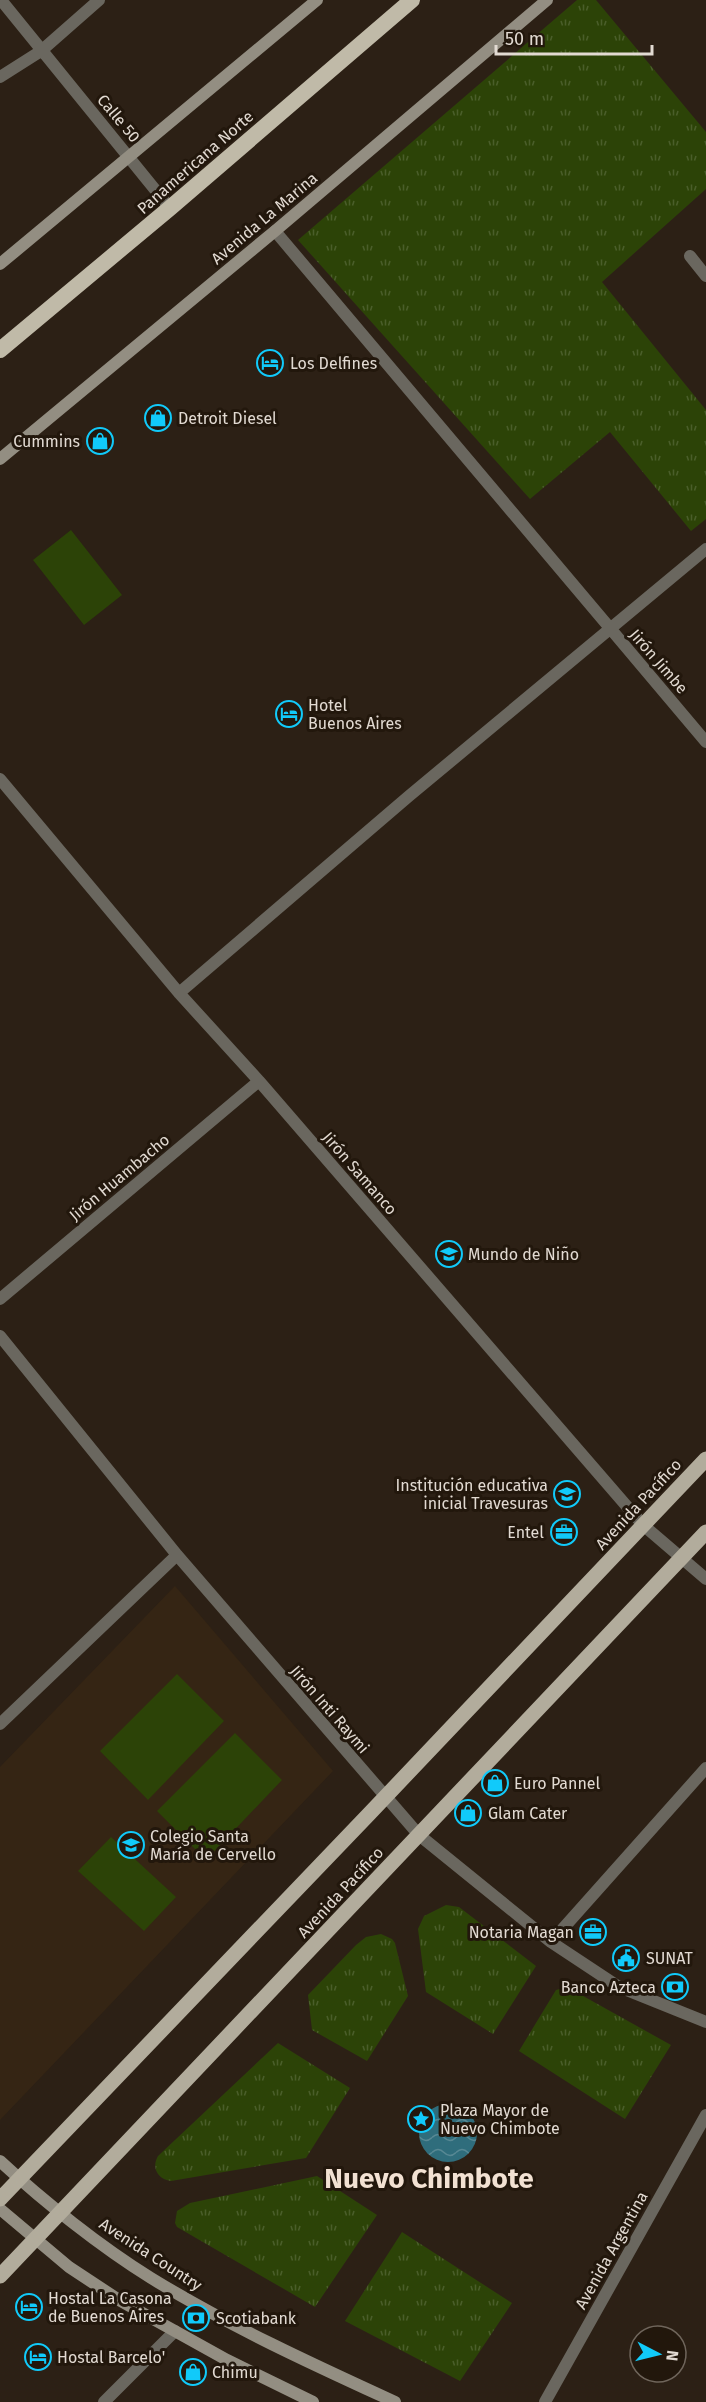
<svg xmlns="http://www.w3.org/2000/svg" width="706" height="2402" viewBox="0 0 706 2402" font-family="'Fira Sans',sans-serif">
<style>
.built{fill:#352514}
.grass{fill:url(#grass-tufts)}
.green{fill:#2c4307}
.water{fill:url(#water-waves)}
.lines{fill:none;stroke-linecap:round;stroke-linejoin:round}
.pedestrian{stroke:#6a675f;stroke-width:12}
.minor{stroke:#6a675f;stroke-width:12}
.secondary{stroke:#938e82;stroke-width:12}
.primary{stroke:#b2ac9c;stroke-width:15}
.trunk{stroke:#c0baa8;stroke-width:16}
.labels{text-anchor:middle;stroke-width:6;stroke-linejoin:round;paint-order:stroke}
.street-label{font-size:16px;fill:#e2dad2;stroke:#22170c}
.poi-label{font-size:16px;fill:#e2dad2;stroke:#22170c;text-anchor:start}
.town-label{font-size:28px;font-weight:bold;fill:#f2e1d2;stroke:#22170c}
</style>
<defs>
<pattern id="grass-tufts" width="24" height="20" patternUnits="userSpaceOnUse" patternTransform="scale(1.5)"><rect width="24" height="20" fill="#2c4307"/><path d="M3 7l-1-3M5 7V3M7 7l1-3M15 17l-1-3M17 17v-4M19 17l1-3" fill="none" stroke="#4a5e2a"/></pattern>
<pattern id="water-waves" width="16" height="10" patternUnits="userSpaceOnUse" patternTransform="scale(1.5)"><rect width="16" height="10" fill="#2f6d7c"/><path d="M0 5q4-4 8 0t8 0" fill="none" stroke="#578894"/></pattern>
</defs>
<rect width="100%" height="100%" fill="#2c2015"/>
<path class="built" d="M175,1586L333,1771L0,2120V1767Z"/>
<path class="grass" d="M577,0H596L706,132V189L602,282L706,410V519L691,531L610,432L530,499L298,240Z
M446,1905L459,1907L536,1966L493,2034L426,1992L418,1929L424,1916Z
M381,1934L392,1939L395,1943L408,1996L367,2061L312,2030L308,1995L356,1945L366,1937Z
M567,1987L671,2045L625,2119L519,2051L556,1990Z
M278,2043L350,2088L306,2158L171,2181C158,2179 151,2168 158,2156Z
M317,2176L377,2215L315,2307L177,2227L175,2223L177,2211L190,2203Z
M402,2232L512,2303L460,2381L345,2321Z"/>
<path class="green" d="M71,530L122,595L84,625L33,560Z
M177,1674L224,1721L148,1800L100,1751Z
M235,1733L282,1780L206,1860L157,1811Z
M111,1837L176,1897L144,1931L78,1871Z"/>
<path class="water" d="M419 2133a29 29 0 1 1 58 0a29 29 0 1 1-58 0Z"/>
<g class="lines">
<path class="pedestrian" d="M104,2402L175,2331"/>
<path class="minor" d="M1,0L170,208
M0,77L41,51L99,0
M275,231L706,742
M690,256L706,276
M0,779L179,993L259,1081L643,1525L706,1579
M179,993L409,796L706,549
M0,1299L259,1081
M0,1336L177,1555L419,1835L551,1942L619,1987L706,2022
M0,1724L177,1555
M551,1942L706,1768
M545,2402L706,2115"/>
<path class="secondary" d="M0,264L317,0
M0,459L275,231L547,0
M0,2161C43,2201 101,2247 151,2278C229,2326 312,2364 395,2402
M0,2209L69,2267L119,2300L227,2360L313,2402"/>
<path class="primary" d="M0,2199L370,1813L706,1459
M0,2276L706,1532"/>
<path class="trunk" d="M0,350L170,208L412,0"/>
</g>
<defs>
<symbol id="hotel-ring" viewBox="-11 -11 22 22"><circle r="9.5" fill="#22170c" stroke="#11cafa" stroke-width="1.5"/><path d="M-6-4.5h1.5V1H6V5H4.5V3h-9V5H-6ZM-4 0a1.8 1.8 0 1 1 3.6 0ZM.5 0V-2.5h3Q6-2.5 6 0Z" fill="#11cafa"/></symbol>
<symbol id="shop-ring" viewBox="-11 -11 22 22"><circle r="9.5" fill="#22170c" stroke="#11cafa" stroke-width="1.5"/><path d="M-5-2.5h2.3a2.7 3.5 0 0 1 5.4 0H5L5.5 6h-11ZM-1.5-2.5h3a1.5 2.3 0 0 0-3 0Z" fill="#11cafa"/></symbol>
<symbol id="university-ring" viewBox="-11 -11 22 22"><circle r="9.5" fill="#22170c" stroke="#11cafa" stroke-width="1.5"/><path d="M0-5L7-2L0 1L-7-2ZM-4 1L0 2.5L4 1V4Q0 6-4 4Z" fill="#11cafa"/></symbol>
<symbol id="school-ring" viewBox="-11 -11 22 22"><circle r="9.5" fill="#22170c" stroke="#11cafa" stroke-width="1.5"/><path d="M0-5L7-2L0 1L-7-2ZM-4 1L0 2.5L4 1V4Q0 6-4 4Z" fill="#11cafa"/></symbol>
<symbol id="office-ring" viewBox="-11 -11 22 22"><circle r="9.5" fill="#22170c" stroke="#11cafa" stroke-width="1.5"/><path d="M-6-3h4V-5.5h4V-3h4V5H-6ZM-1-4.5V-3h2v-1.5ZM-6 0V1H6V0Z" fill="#11cafa"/></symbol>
<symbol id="civic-ring" viewBox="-11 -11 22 22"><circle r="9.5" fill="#22170c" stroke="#11cafa" stroke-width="1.5"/><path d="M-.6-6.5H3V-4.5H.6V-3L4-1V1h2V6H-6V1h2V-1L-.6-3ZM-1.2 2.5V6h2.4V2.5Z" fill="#11cafa"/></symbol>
<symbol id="bank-ring" viewBox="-11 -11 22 22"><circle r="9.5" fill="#22170c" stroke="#11cafa" stroke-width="1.5"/><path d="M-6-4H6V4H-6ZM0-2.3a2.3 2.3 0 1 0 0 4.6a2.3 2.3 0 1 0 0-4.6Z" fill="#11cafa"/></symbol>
<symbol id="sight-ring" viewBox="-11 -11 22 22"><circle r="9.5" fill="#22170c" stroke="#11cafa" stroke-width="1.5"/><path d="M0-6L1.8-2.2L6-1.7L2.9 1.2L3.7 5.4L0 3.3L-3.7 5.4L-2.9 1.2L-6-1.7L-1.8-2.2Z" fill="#11cafa"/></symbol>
</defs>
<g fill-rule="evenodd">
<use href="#hotel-ring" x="255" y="348" width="30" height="30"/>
<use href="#shop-ring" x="143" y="403" width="30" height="30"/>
<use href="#shop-ring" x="85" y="426" width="30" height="30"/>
<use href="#hotel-ring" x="274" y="699" width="30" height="30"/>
<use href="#university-ring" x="434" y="1239" width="30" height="30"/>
<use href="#school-ring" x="552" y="1479" width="30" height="30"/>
<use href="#office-ring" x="549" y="1517" width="30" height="30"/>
<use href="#shop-ring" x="480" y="1768" width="30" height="30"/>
<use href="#shop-ring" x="453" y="1798" width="30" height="30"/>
<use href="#university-ring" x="116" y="1830" width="30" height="30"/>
<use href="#office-ring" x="578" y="1917" width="30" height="30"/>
<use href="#civic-ring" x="611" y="1943" width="30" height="30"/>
<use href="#bank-ring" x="660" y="1972" width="30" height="30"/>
<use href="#sight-ring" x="406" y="2104" width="30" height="30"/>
<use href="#hotel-ring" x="14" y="2292" width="30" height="30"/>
<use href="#bank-ring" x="181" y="2303" width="30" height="30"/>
<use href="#hotel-ring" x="23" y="2342" width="30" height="30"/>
<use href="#shop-ring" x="178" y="2357" width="30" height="30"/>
</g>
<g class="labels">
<g class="street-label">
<text transform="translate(119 118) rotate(50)" y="6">Calle 50</text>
<text transform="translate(195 162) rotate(-41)" y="6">Panamericana Norte</text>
<text transform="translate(264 218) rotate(-40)" y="6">Avenida La Marina</text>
<text transform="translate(659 661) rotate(49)" y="6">Jirón Jimbe</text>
<text transform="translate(360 1173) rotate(49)" y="6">Jirón Samanco</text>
<text transform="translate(119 1177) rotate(-40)" y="6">Jirón Huambacho</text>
<text transform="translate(638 1504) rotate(-47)" y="6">Avenida Pacífico</text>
<text transform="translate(330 1709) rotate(49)" y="6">Jirón Inti Raymi</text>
<text transform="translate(340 1892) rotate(-47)" y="6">Avenida Pacífico</text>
<text transform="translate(611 2250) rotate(-61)" y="6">Avenida Argentina</text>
<text transform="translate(151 2254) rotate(33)" y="6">Avenida Country</text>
</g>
<g class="poi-label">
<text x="290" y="369">Los Delfines</text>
<text x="178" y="424">Detroit Diesel</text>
<text x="80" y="447" text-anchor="end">Cummins</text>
<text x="308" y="711">Hotel<tspan x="308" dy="18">Buenos Aires</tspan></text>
<text x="468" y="1260">Mundo de Niño</text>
<text x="548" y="1491" text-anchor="end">Institución educativa<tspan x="548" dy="18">inicial Travesuras</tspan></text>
<text x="544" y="1538" text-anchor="end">Entel</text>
<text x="514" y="1789">Euro Pannel</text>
<text x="488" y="1819">Glam Cater</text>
<text x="150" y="1842">Colegio Santa<tspan x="150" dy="18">María de Cervello</tspan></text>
<text x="574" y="1938" text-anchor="end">Notaria Magan</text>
<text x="646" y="1964">SUNAT</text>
<text x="656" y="1993" text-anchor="end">Banco Azteca</text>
<text x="440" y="2116">Plaza Mayor de<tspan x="440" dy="18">Nuevo Chimbote</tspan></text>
<text x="48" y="2304">Hostal La Casona<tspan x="48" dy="18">de Buenos Aires</tspan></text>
<text x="216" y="2324">Scotiabank</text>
<text x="57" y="2363">Hostal Barcelo'</text>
<text x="212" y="2378">Chimu</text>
</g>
<g class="town-label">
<text x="429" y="2188">Nuevo Chimbote</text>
</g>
</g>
<g transform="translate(658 2354) rotate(97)"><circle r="28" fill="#22170c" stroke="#6f655b" stroke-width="1.5"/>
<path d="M0-4.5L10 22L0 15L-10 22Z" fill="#11cafa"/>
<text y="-9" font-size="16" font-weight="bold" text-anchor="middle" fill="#e2dad2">N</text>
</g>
<path d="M496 45v9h156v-9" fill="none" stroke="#e2dad2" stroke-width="3"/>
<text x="505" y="45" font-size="18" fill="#e2dad2" stroke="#22170c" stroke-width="4.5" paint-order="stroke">50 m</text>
</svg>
